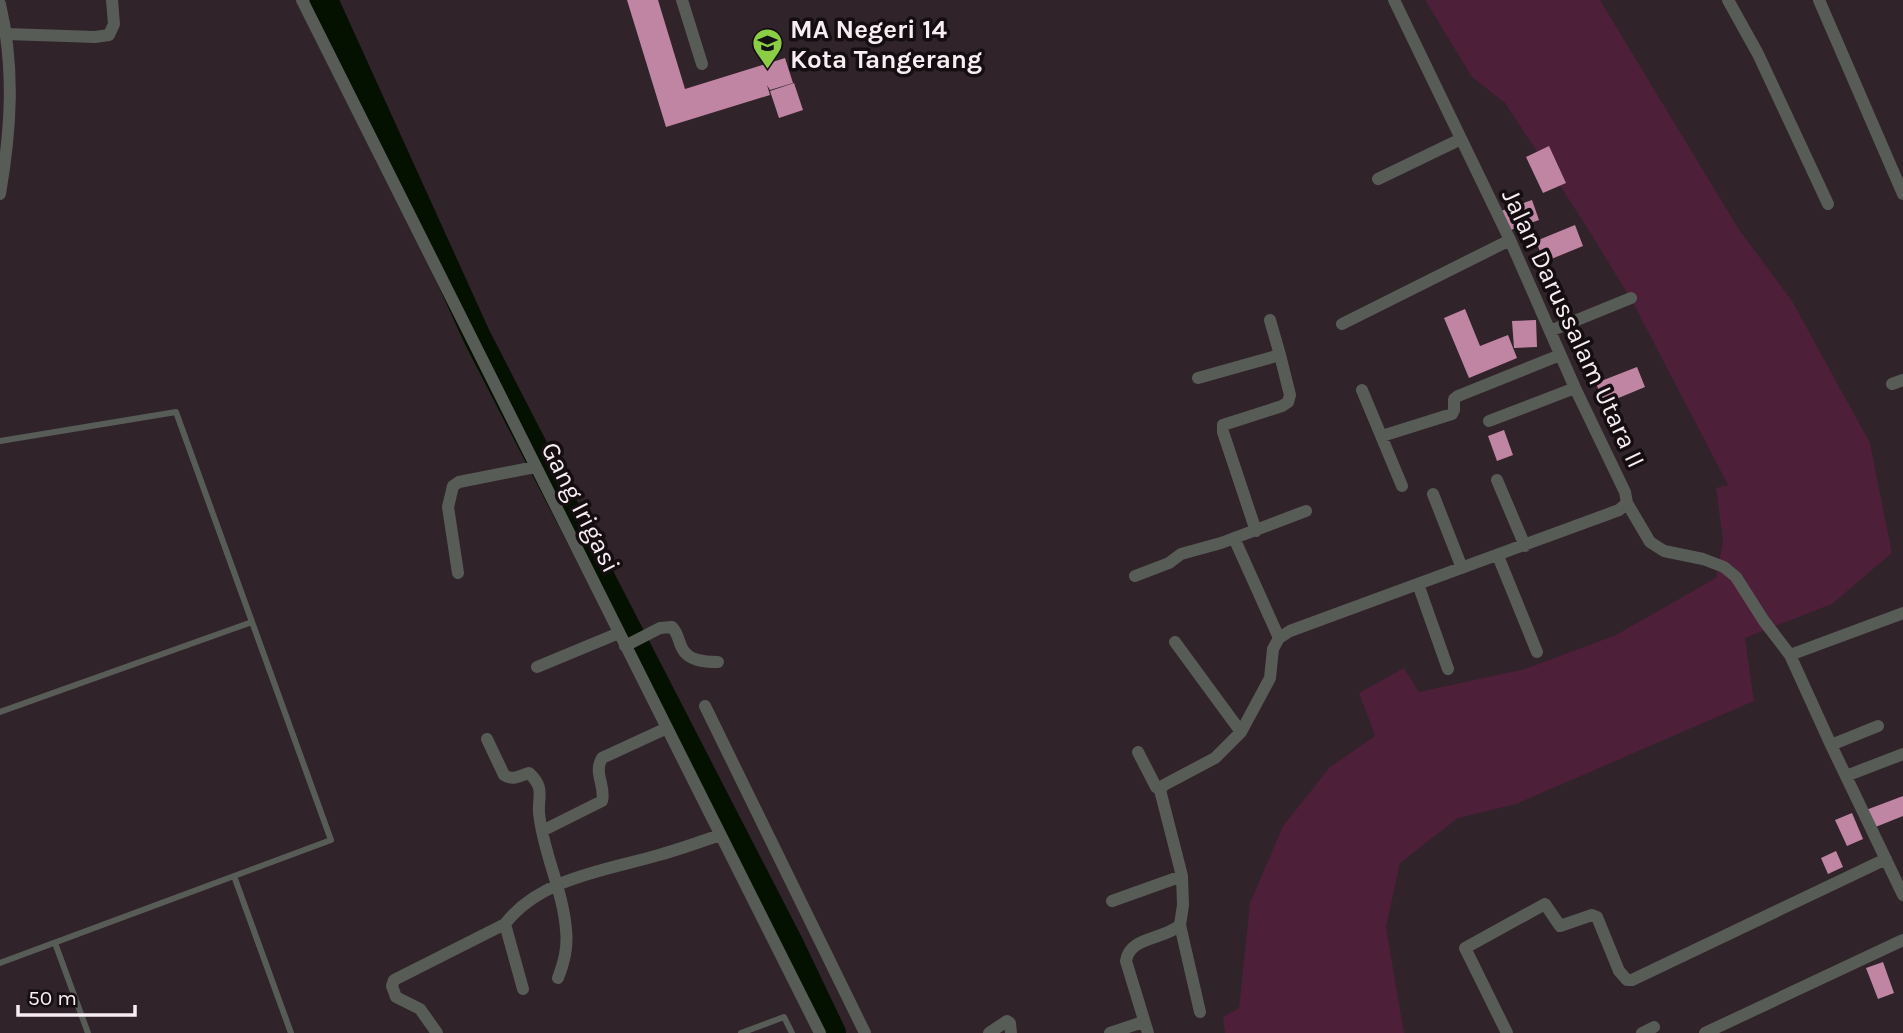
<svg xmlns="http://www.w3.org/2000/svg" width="1903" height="1033" viewBox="0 0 1903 1033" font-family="Karla,sans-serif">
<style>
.green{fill:#4d1f39}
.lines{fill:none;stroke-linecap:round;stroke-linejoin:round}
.river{stroke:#051100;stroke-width:28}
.building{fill:#c185a4}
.lane{stroke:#585c56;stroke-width:6}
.street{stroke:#585c56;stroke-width:12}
.labels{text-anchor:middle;stroke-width:7;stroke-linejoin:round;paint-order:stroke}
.poi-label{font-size:26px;font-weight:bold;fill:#f7edf2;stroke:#140e11;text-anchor:start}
.street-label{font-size:26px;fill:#f7edf2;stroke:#140e11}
</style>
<rect width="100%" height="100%" fill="#30232a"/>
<path class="green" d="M1425,0H1600L1738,228L1792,301L1870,443L1892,553L1832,604L1745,638L1754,701L1516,804L1458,818L1400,863L1386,927L1404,1033H1225L1223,1017L1239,1008L1250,903L1283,826L1330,767L1375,736L1359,693L1404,668L1419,692L1525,669L1616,635L1716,578L1723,541L1716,488L1728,485L1631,299L1583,221L1505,103L1472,77Z"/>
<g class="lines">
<path class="river" d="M324,0L477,337L790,945L832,1033"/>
</g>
<path class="building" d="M627,0H658L685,89L785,58L793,83L770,90L767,85L770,95L666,127Z
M794,83L803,110L779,118L770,91Z
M1549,146L1566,183L1543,193L1526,157Z
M1532,200L1539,220L1508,231L1501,211Z
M1575,225L1583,246L1544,262L1536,241Z
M1465,309L1480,346L1508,335L1517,358L1469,378L1444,318Z
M1536,320L1537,347L1514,348L1512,321Z
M1637,367L1645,387L1604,404L1596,383Z
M1504,430L1513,455L1497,461L1488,436Z
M1903,796V816L1873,828L1866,810Z
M1852,813L1863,839L1847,846L1835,820Z
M1836,851L1843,867L1828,874L1821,858Z
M1883,962L1894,993L1878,999L1866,968Z"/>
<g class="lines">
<path class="lane" d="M0,441L176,412L331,840L0,963
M0,712L252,622
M234,876L291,1033
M55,943L88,1033
M741,1033L784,1017L792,1033"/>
<path class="street" d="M302,0L820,1033
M682,0L702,64
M1394,0L1510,240L1575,388L1625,492L1627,503L1650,542L1664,551L1703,559L1724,567L1736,577L1764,621L1790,655L1831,745L1903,895
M1728,0L1758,54L1828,204
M1819,0L1903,194
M0,4C15,68 11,130 0,194
M7,34L95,37L109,35L114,24L112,0
M1378,179L1461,139
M1270,320L1280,355
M1342,324L1510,240
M1550,331L1631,298
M1198,378L1280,355L1290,395L1288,402L1282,406L1223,425V432L1256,531
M1892,384L1903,380
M1362,390L1402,486
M1489,421L1575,388
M1382,436L1452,414L1454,410V399L1458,396L1560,355
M1497,480L1525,546
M1433,494L1462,568
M1234,538L1279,638
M1498,556L1537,652
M458,573L448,507L453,486L459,482L535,467
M1135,576L1169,563L1181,554L1221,543L1306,511
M1418,584L1448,669
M1279,638L1290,631L1619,510L1627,503
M1175,642L1241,732
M625,646L660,628L672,627C678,633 678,640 682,648C688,661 705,662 718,662
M1790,655L1903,613
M537,667L619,633
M705,706L865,1033
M487,739L504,775C512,781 520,776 529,773C545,788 538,795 539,813C543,853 563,890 566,930C568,948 564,962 558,978
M1831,745L1878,726
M1138,752L1156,787L1160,790
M1846,776L1903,754
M542,831L602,801C606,786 593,773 602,758L667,728
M1112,901L1182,876
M505,924L523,989
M1180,925L1200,1012
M437,1033L420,1009L396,997L392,986L394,980L505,924C540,878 607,870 659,855C680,849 700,842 720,835
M989,1033L1007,1021L1010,1023L1011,1033
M1110,1033L1143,1022
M1148,1033L1126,961C1130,936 1164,940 1180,925L1183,905L1182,876L1160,790L1164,785L1215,758L1241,732L1270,678L1273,649L1279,638
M1507,1033L1465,948L1545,904L1560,926L1592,915L1597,917L1619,971L1627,980H1632L1886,859
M1642,1033L1654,1027
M1705,1033L1903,940"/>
</g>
<defs>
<symbol id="school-pin" viewBox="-11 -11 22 30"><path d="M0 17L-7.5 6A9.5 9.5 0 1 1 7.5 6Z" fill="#8bce46" stroke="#140e11"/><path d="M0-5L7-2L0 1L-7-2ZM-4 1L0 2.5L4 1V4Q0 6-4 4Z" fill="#111"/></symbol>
</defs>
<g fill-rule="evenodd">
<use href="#school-pin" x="750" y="26" width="35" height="47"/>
</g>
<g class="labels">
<g class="poi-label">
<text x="790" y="38">MA Negeri 14<tspan x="790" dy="30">Kota Tangerang</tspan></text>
</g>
<g class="street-label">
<text transform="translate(1574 328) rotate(65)" y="9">Jalan Darussalam Utara II</text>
<text transform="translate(581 507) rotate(63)" y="9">Gang Irigasi</text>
</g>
</g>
<path d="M18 1005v10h117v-10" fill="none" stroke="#f7edf2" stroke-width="3.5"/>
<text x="28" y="1005" font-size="21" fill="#f7edf2" stroke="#140e11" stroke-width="5" paint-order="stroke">50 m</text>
</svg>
